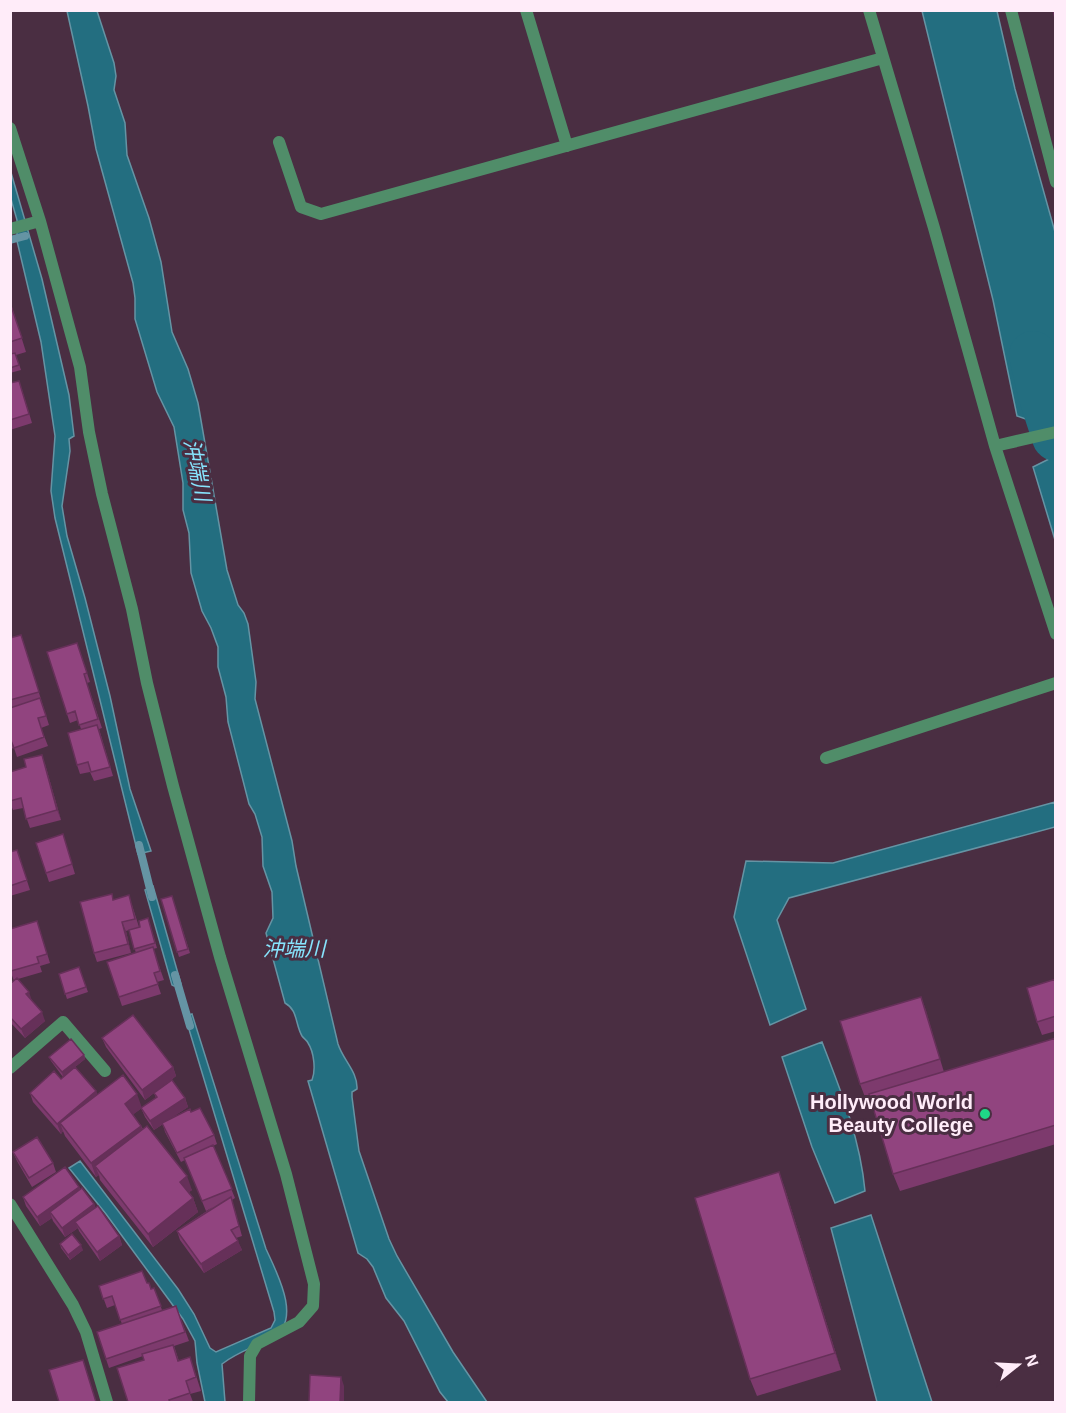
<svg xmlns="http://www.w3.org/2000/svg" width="1066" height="1413" viewBox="0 0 1066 1413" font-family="Helvetica,'Noto Sans JP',sans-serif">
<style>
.water{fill:#236e80;stroke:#6594a4;stroke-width:1.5}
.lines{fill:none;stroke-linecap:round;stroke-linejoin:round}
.stream{stroke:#6594a4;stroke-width:8}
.river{stroke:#236e80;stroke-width:48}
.street{stroke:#508d69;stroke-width:12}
.wall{fill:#7d3a6d}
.shaded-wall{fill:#663059}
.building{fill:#91447f;stroke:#663059;stroke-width:1.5}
.poi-dot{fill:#1fd887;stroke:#4a2e42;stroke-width:2}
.labels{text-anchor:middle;stroke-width:6;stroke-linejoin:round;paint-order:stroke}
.poi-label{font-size:20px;font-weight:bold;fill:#ffecf9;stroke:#4a2e42;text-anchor:end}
.water-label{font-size:21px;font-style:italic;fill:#87e4fd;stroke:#4a2e42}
</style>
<rect width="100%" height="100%" fill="#4a2e42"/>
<path class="water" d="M67,11H97L114,63L116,76L114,90L125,123L127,155L149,218L161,262L172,332L188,369L198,403L227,570L238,605L244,613L248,624L256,682L255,699L292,841L296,866L338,1044C343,1060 358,1072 357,1089L352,1092V1097L359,1151L389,1239L397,1256L453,1352L487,1402H448L440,1392L404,1321L386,1298L373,1267L367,1259L358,1253L308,1081L312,1080C316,1070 314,1052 308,1043C307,1040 304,1039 302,1036C295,1024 298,1010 285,1003L266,933L273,918L272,892L263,866L262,837L255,814L249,804L228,722L226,697L218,667V647L211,628L202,611L191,573L189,533L183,510V483L174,427L157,392L135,319V298L133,283L96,149L88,106Z
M922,11H997L1015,89L1055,232V417L1037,423L1017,416L993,300Z
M10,169L42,279L69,395L74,436L69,439L70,451L62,506L67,536L85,598L110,696L130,789L151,851L138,854L55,518L51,491L55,436L41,342L17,241V220L11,199Z
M1055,456V540L1033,467Z
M1055,802V827L789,898L777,920L806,1009L770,1025L734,917L746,861L833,863Z
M153,886L181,984L174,986L172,985L145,890Z
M192,1014L266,1249C277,1273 303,1321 272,1338C255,1347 237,1352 222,1364L225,1402H205L197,1363L195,1341L183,1319L106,1214L69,1168L80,1161L178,1289L194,1314L210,1348L216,1352L271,1328L275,1320L274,1312L185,1016Z
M822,1042C841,1091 860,1138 865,1191L835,1203L812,1147L782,1057Z
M871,1215L932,1402H877L831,1228Z"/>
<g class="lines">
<path class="stream" d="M10,240L25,236
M139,845L152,897
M175,975L190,1026"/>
<path class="river" d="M1033,355L1042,394L1056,437"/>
<path class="street" d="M526,10L567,146
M869,10L934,228L995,446L1056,634
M1011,10L1056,182
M10,128L40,221L80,367L89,432L102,494L132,609L147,683L173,786L220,957L286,1174L314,1284L313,1306L299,1322L257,1344L250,1356L249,1402
M279,142L301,207L321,214L883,58
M10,229L40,221
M995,446L1056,432
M826,758L1056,683
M10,1068L63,1022L105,1071
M10,1204L73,1305L86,1332L107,1402"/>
</g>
<path class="wall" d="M10,301L26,352L16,355L21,370L10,373Z
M10,383L22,390L32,423L10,430Z
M21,635L49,725L41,728L48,746L17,757L14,748L10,749V638Z
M77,643L90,682L87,683L102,728L99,729L113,776L94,781L90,772L80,774L77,765L81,729L78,720L70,723L67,714Z
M45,764L61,820L30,828L23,808L13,810L10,803V772Z
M63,834L75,874L49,882L36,843Z
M17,850L30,890L10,896V852Z
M172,896L190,953L179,957L161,899Z
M114,899L132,905L139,927L148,918L157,948L153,949L164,980L157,982L161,994L122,1006L107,962L136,953L129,930L126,931L131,953L97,962L94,953Z
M37,921L50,963L40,966L42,972L18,979L45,1021L25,1038L10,1022V984L14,981L10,970Z
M79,967L88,992L67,999L59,974Z
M1056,979V1031L1042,1035L1037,1022Z
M921,997L944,1072L1056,1038V1144L900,1191L893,1174L870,1096L865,1097L860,1084Z
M102,1038L173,1067L176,1076L160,1089L185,1098L188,1107L174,1116L191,1112L214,1135L217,1144L213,1146L235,1198L232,1200L242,1236L236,1238L242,1250L204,1273L180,1240L177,1231L213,1207L206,1211L185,1160L181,1162L165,1132L163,1124L154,1130L145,1117L141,1108L156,1098L154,1093L145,1100L106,1047Z
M84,1055L85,1059L75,1067L96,1091L97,1095L142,1108L133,1114L143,1129L192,1190L189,1192L193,1198L198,1212L153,1247L100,1180L99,1175L96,1177L65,1136L63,1131L61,1134L33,1102L30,1093L61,1079L63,1077L51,1061L49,1057Z
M13,1152L53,1163L56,1172L32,1187L17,1161Z
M779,1172L785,1189L841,1370L757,1396L750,1379Z
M79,1187L80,1189L94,1204L95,1207L119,1236L122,1245L100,1261L79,1231L78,1228L65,1237L53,1221L52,1218L40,1226L26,1206L23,1197Z
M60,1244L83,1250L70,1260L61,1248Z
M147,1283L151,1289L154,1288L162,1310L176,1306L189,1341L174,1346L179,1361L190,1357L201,1391L190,1394L193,1402H128L144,1360L143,1356L109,1368L97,1332L122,1324L115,1305L107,1308L99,1286Z"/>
<path class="shaded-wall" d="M42,755L45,764L61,820L57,810Z
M122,922L126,931L131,953L128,944Z
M29,992L32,1001L26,994Z
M921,997L926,1010L944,1073L940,1059Z
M42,1012L45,1021L25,1038L21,1029Z
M84,1055L85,1059L63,1077L62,1072Z
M173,1067L176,1076L145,1100L142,1090Z
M96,1091L99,1100L60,1123L63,1131L61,1134L57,1124Z
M137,1094L142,1108L130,1117L125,1104Z
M185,1098L188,1107L154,1130L150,1121Z
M141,1126L146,1139L95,1166L99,1175L96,1177L91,1163Z
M779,1172L785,1189L841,1370L835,1353Z
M187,1176L192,1190L185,1195L180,1182Z
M79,1187L83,1196L50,1212L52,1218L40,1226L37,1217Z
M193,1198L198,1212L153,1247L148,1234Z
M94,1204L98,1213L75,1222L78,1228L65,1237L62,1228Z
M119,1236L122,1245L100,1261L97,1252Z
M238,1241L242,1250L204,1273L201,1264Z
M81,1245L83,1250L70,1260L68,1255Z
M341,1377L344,1386V1402H340Z"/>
<path class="building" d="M1053,10H1056V23Z
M10,303L22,338L10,342Z
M15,353L19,365L10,368V354Z
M19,381L29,414L10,420V383Z
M21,635L39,692L10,700V638Z
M77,643L87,673L84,674L98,719L79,725L75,711L67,714L47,652Z
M40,698L46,716L38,718L44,737L14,748L10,738V708Z
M97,725L110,767L91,772L88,762L77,765L68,733Z
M42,755L57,810L26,819L21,798L10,801V772L26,767L24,759Z
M63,834L72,864L46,873L36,843Z
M17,850L27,880L10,886V852Z
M112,894L113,900L129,895L135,919L122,922L128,944L94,953L80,902Z
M172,896L188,949L177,952L161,899Z
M148,918L155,943L134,949L129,930L140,927L139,921Z
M37,921L47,954L37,957L39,963L11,971L10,929Z
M153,947L160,971L154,973L158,984L119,997L107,962Z
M79,967L86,987L65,994L59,974Z
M17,978L29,992L26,994L42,1012L21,1029L10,1017V984Z
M1056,979V1016L1037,1022L1027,988Z
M921,997L940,1059L860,1084L840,1021Z
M133,1015L173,1067L142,1090L102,1038Z
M1056,1038V1125L893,1174L869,1094Z
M71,1039L84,1055L62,1072L49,1057Z
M75,1067L96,1091L57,1124L30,1093L54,1071L61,1079Z
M123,1075L137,1094L125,1104L141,1126L91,1163L60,1123Z
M172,1080L185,1098L150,1121L141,1108L157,1097L154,1093Z
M200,1108L214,1135L177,1153L162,1123L190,1109L191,1112Z
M147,1126L187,1176L180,1182L193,1198L148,1234L95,1166Z
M37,1137L53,1163L29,1178L13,1152Z
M213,1145L232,1189L202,1201L184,1158Z
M65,1167L79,1187L37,1217L23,1197Z
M779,1172L835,1353L750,1379L695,1198Z
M82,1188L94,1204L62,1228L50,1212Z
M231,1197L239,1226L231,1230L238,1241L201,1264L177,1231Z
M98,1206L119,1236L97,1252L75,1222Z
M72,1234L81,1245L68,1255L60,1244Z
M142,1271L147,1283H149L151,1289L154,1288L161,1306L120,1320L112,1296L103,1299L99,1286Z
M176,1306L185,1332L106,1359L97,1332Z
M173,1345L178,1361L190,1357L196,1377L186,1381L190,1393L169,1400L170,1402H128L117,1368L144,1360L142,1354Z
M83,1360L96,1402H59L49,1370Z
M310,1375L341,1377L340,1402H309Z"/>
<circle class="poi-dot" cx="985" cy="1114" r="6"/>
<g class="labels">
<g class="poi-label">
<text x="973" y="1109">Hollywood World<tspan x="973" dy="23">Beauty College</tspan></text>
</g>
<g class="water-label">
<text transform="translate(197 470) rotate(79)" y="7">沖端川</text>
<text x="294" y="956">沖端川</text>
</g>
</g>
<rect width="1066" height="1413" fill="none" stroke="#ffecf9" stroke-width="24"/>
<g transform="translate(1018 1365) rotate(72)" stroke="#4a2e42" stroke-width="4.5" paint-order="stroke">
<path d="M0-4.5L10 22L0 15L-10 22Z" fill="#ffecf9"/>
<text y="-9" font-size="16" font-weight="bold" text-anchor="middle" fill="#ffecf9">N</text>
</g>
</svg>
